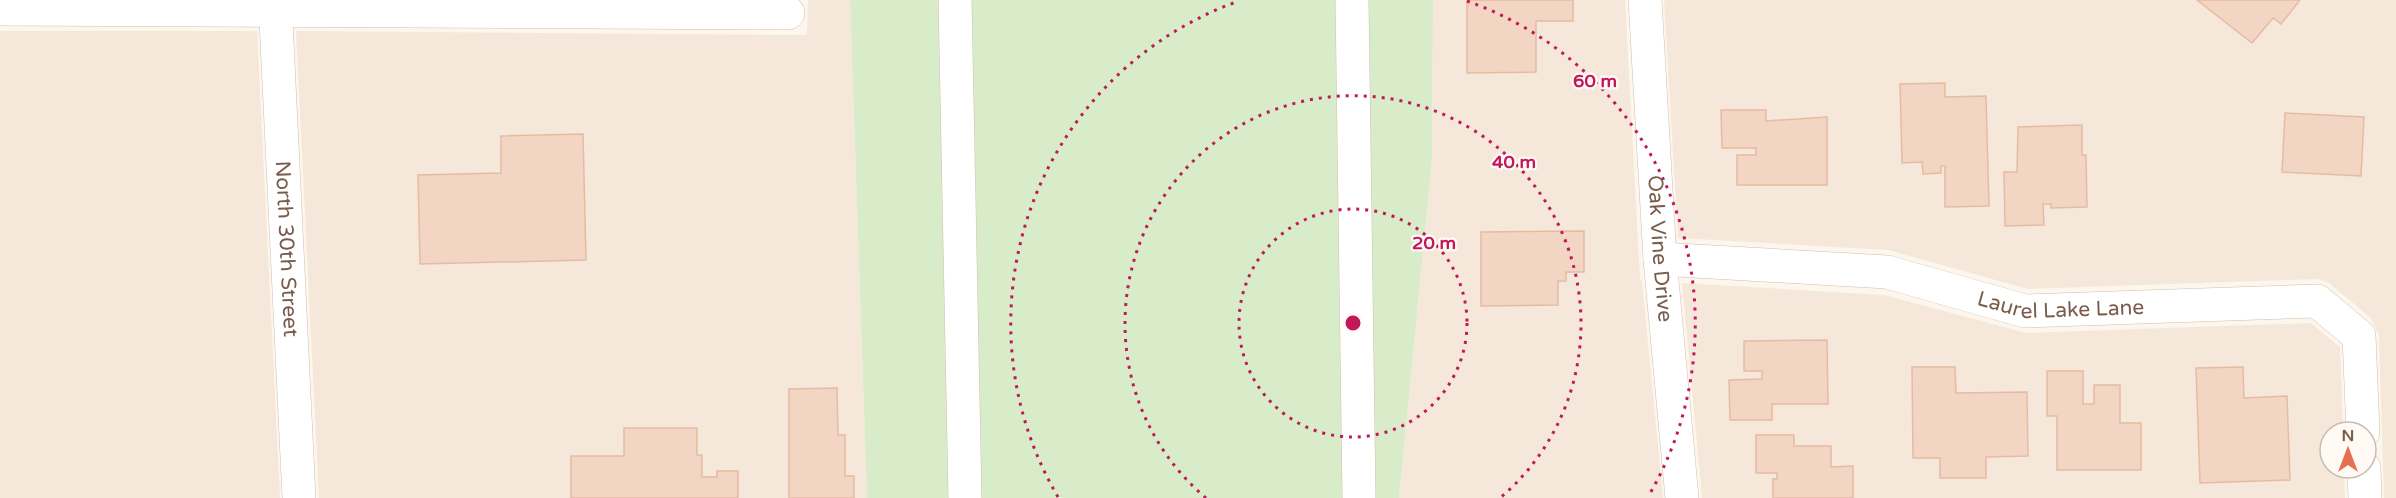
<svg xmlns="http://www.w3.org/2000/svg" width="2396" height="498" viewBox="0 0 2396 498" font-family="'Varela Round',sans-serif">
<style>
.residential{fill:#f5e8da}
.green{fill:#d8ecc9}
.building{fill:#f3d5c3;stroke:#e6bba3;stroke-width:1.5}
.lines{fill:none;stroke-linecap:round;stroke-linejoin:round}
.street-casing{stroke:#d1beb0;stroke-width:34}
.street{stroke:#fff;stroke-width:33}
.ring{fill:none;stroke:#c2185b;stroke-width:3;stroke-dasharray:3 6}
.labels{text-anchor:middle;stroke-width:4.5;stroke-linejoin:round;paint-order:stroke}
.street-label{font-size:21px;fill:#7a5c4d;stroke:#fffaf3}
.centre{fill:#c2185b;stroke:#fffaf3;stroke-width:3}
.ring-label{font-size:18px;text-anchor:middle;font-weight:bold;fill:#c2185b;stroke:#fffaf3;stroke-width:4.5;stroke-linejoin:round;paint-order:stroke}
</style>
<rect width="100%" height="100%" fill="#fdf6ec"/>
<path class="residential" d="M808,0H850L867,498H319L296,31L807,35Z
M1433,0H1625L1640,280L1642,281L1663,498H1399L1432,159Z
M1664,0H2396V498H2384L2379,335L2371,318L2329,283L2317,279L2028,289L1888,250L1678,238Z
M0,31H257L280,498H0Z
M1682,283L1884,295L2026,333L2311,323L2340,347L2343,432H2330V468H2344L2345,498H1702Z"/>
<path class="green" d="M850,0H1433L1432,159L1399,498H867Z"/>
<path class="building" d="M1467,0H1573V21H1536V72L1467,73Z
M2197,0H2300L2281,24L2273,18L2252,43Z
M1945,83V97L1986,96L1989,206L1945,207V166H1941V173L1923,174L1922,162L1902,163L1900,84Z
M1721,110H1766V121L1827,117V185H1737V155H1756V148H1722Z
M2285,113L2364,117L2361,176L2282,172Z
M2082,125V155H2086L2087,207L2051,208V204H2043L2044,225L2005,226L2004,172H2017L2018,127Z
M583,134L586,260L420,264L418,175L501,173V136Z
M1584,231V272H1566V281H1558V305L1481,306V232Z
M1827,340L1828,404H1772V420H1730L1729,380L1762,379V371H1744V341Z
M1912,367H1955L1956,393L2027,392L2028,456L1986,457V478H1940V458H1913Z
M2243,367L2244,398L2287,396L2290,480L2200,483L2196,368Z
M2047,371H2083V404H2094V385H2120V423H2141V470H2057V416H2047Z
M837,388L838,435H845V476H854V498H789V389Z
M624,428H697V455H702V477H717V471H738V498H571V456H624Z
M1756,435H1794V446H1831V467L1853,466V498H1773V479H1777V473H1756Z"/>
<g class="lines">
<defs>
<g id="street">
<path id="s1" d="M275,0L299,498"/>
<path d="M955,0L965,498"/>
<path d="M1352,0L1359,498"/>
<path id="s2" d="M1645,0L1660,259L1682,498"/>
<path d="M0,9L788,13"/>
<path id="s3" d="M1660,259L1887,272L2025,311L2317,301L2359,336L2363,432"/>
<path d="M2364,468L2365,498"/>
</g>
</defs>
<use href="#street" class="street-casing"/>
<use href="#street" class="street"/>
</g>
<g class="ring">
<circle cx="1353" cy="323" r="114"/>
<path d="M1206 498A228 228 0 1 1 1500 498"/>
<path d="M1058 497A342 342 0 0 1 1239 1M1467 1A342 342 0 0 1 1648 497"/>
</g>
<g class="labels">
<g class="street-label">
<text dy="7" stroke="none"><textPath href="#s1" startOffset="249">North 30th Street</textPath></text>
<text dy="7" stroke="none"><textPath href="#s2" startOffset="249">Oak Vine Drive</textPath></text>
<text dy="7" stroke="none"><textPath href="#s3" startOffset="406">Laurel Lake Lane</textPath></text>
</g>
</g>
<circle cx="1353" cy="323" r="9" class="centre"/>
<g class="ring-label">
<text x="1595" y="87">60 m</text>
<text x="1514" y="168">40 m</text>
<text x="1434" y="249">20 m</text>
</g>
<g transform="translate(2348 450)"><circle r="28" fill="#fffaf3" stroke="#cabbb1" stroke-width="1.5"/>
<path d="M0-4.5L10 22L0 15L-10 22Z" fill="#e76f51"/>
<text y="-9" font-size="16" font-weight="bold" text-anchor="middle" fill="#7a5c4d">N</text>
</g>
</svg>
